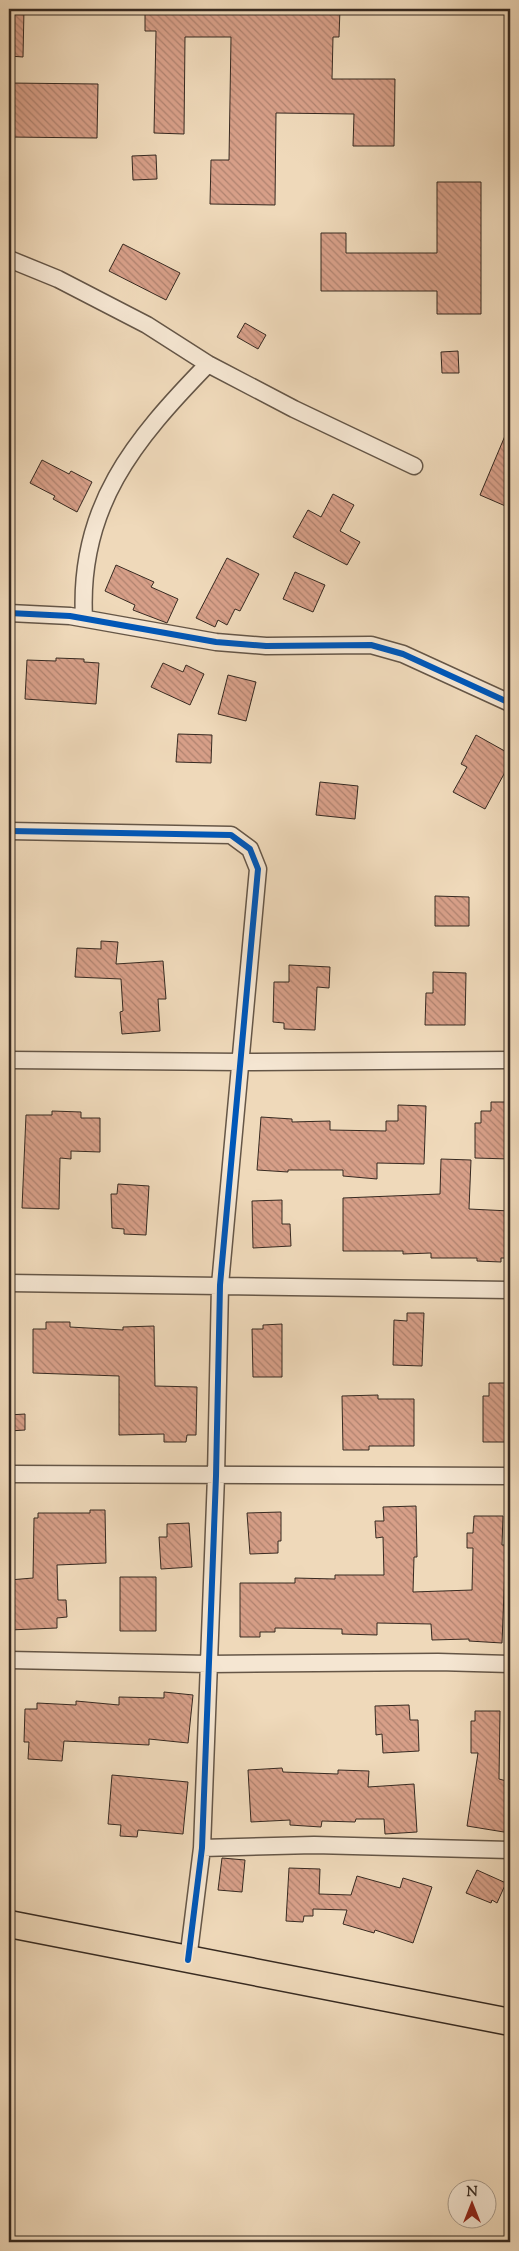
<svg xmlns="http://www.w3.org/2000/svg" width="519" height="2251" viewBox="0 0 519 2251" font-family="'Sorts Mill Goudy',serif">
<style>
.building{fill:url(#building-back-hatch);stroke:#372a21}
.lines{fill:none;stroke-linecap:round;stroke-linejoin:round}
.minor-casing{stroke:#655647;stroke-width:19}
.primary-casing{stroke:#372a21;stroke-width:29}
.minor{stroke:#f5e6d2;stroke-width:16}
.primary{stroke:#efd9ba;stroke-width:26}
.cycleway-casing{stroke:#f5e6d2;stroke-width:9}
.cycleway{stroke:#0057b8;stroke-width:6}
</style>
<defs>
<pattern id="building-back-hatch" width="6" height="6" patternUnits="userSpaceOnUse" patternTransform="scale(1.25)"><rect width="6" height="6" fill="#d79f88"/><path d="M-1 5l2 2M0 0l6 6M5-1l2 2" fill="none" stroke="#af826f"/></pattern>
</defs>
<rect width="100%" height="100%" fill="#efd9ba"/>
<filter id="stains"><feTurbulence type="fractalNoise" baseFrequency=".004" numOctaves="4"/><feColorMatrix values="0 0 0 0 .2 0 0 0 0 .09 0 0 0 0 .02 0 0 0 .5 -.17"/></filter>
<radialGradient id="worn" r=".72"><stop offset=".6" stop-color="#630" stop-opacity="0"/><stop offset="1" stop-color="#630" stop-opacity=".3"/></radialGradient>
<path class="building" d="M9,9H24L23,57L9,56Z
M145,9H340L339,37H333L332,79H395L394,146H353L354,114L276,113L275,205L210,204L211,160H229L231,37H185L184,134L154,133L156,31H145Z
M9,83L98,84L97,138L9,137Z
M156,155L157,179L133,180L132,156Z
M437,182H481V314H437V291H321V233H346V253H437Z
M123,244L180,273L166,300L109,271Z
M245,323L266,335L258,349L237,337Z
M458,351L459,373H442L441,352Z
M510,424V508L480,495Z
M42,460L69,474L71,471L92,482L77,512L53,499L55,496L30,483Z
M333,494L354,505L340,531L360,542L347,565L293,537L308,510L321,517Z
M227,558L259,574L240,611L235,609L227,625L218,620L215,627L196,618Z
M116,565L154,582L151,587L178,599L167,623L133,610L135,605L105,591Z
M295,572L325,585L313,612L283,599Z
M56,658L84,659V662L99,663L96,704L25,699L27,660L56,661Z
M163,663L183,672L186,665L204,674L190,705L151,687Z
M228,675L256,682L246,721L218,714Z
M178,734L212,735L211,763L176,762Z
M476,735L510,754V763L485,809L453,792L467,767L461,764Z
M320,782L358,786L355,819L316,815Z
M435,896L469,897V926H435Z
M101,941L118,942L116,964L163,961L166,999H158L160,1031L122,1034L120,1012L123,1011L121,979L75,977L77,948L101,949Z
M289,965L330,967L329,988L317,987L315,1030L284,1029V1023L273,1022L274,982H289Z
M433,972L466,973L465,1025H425L426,993H433Z
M491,1102H510V1159L475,1158V1123H481V1111H491Z
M398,1105L426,1106L424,1164L377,1163V1179L343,1176V1170H288V1172L257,1170L261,1117L292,1119V1122L330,1121V1130L386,1131V1121H398Z
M52,1111L81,1112V1118H100V1152L71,1151V1159L60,1158L59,1209L22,1208L26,1115H52Z
M441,1159L471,1160L469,1209L510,1211L508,1258H501V1262L477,1261V1258H431V1253L403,1254V1251H343V1198L440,1194Z
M118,1184L149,1186L146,1235L124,1234V1229L112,1228L111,1194H117Z
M282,1200V1224H290L291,1246L253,1248L252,1201Z
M407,1313H424L422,1366L393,1365L394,1320L407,1321Z
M46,1322H70V1327L123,1330V1327L154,1326L155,1386L197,1387L196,1435H187L186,1442H164V1434L119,1435V1376L33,1373V1329H46Z
M282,1324V1377H253L252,1329H263V1325Z
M489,1383H507V1442H483V1396H489Z
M378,1395V1399H414V1446H369V1450H343L342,1396Z
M25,1414V1430L9,1431V1415Z
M416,1506L417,1557H414L413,1592L472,1590L473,1548H467V1533H473L474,1516H503L502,1545H510V1567H505L502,1643L469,1641V1639L432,1640L431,1624L377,1623V1635L342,1634V1629L275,1628V1632H260V1637H240V1583H295V1578L335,1579V1575H384L383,1537L376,1538L375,1521H384L383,1507Z
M90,1510H105L106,1563L57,1565L58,1600H66L67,1617L57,1618V1628L9,1630V1580L33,1578L34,1518H38V1513H90Z
M281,1512V1541H278V1553L250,1554L247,1513Z
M189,1523L192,1567L161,1569L159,1537H167V1524Z
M120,1577H156V1631H120Z
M164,1692L193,1695L188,1743L149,1739V1745L64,1741L62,1761L28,1759L29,1742H24L25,1709H37V1703L76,1705V1701L119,1705V1697L164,1698Z
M409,1705L410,1720H418L419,1751L383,1753L382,1734L376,1735L375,1706Z
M475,1711H500L499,1779L510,1782V1833L467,1826L478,1753H471V1721H475Z
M282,1768L283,1772L338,1774V1770L369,1771L368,1787L414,1784L417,1832L385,1834L384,1819H356L355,1822L322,1821L321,1827L290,1825V1820L251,1822L248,1770Z
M112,1775L188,1782L183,1834L138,1830L137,1837L120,1836L121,1825L108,1824Z
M222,1858L245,1860L242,1892L218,1890Z
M289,1868L320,1869L319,1894L351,1895L357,1876L400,1888L403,1878L432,1887L413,1943L375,1930L374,1933L343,1924L347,1910L313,1909V1916H304L303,1922L286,1921Z
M477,1870L506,1883L497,1903L492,1900L491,1903L466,1893Z"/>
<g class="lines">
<defs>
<path id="minor" d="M9,259L58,279L147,325L208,364L294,409L414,466
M9,613L70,616L216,642L266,646L371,645L403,654L510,703
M84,618C78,507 134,440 208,364
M9,831L231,835L250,849L258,869L220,1285L216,1476L202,1848L188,1960
M9,1060L242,1062L510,1060
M9,1283L510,1290
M9,1474L510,1476
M9,1660L209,1664L438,1662L510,1664
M202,1848L314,1845L510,1850"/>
<path id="primary" d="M9,1924L510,2022"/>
</defs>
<use href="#minor" class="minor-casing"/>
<use href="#primary" class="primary-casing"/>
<use href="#minor" class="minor"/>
<use href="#primary" class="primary"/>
<defs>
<path id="cycleway" d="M9,613L70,616L216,642L266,646L371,645L403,654L510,703
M9,831L231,835L250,849L258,869L220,1285L216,1476L202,1848L188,1960"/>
</defs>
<use href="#cycleway" class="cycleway-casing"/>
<use href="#cycleway" class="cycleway"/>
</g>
<rect width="519" height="2251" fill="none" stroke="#efd9ba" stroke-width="30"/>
<rect x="10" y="10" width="499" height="2231" fill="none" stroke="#372a21" stroke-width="2.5"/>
<rect x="15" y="15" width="489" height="2221" fill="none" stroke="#372a21"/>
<g transform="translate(472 2204)"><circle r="24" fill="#f5e6d2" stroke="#a99b8b"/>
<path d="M0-4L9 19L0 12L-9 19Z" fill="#8f2418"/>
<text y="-8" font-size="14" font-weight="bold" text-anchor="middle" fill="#372a21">N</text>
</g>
<rect width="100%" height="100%" filter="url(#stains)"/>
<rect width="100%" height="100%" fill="url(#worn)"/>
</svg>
